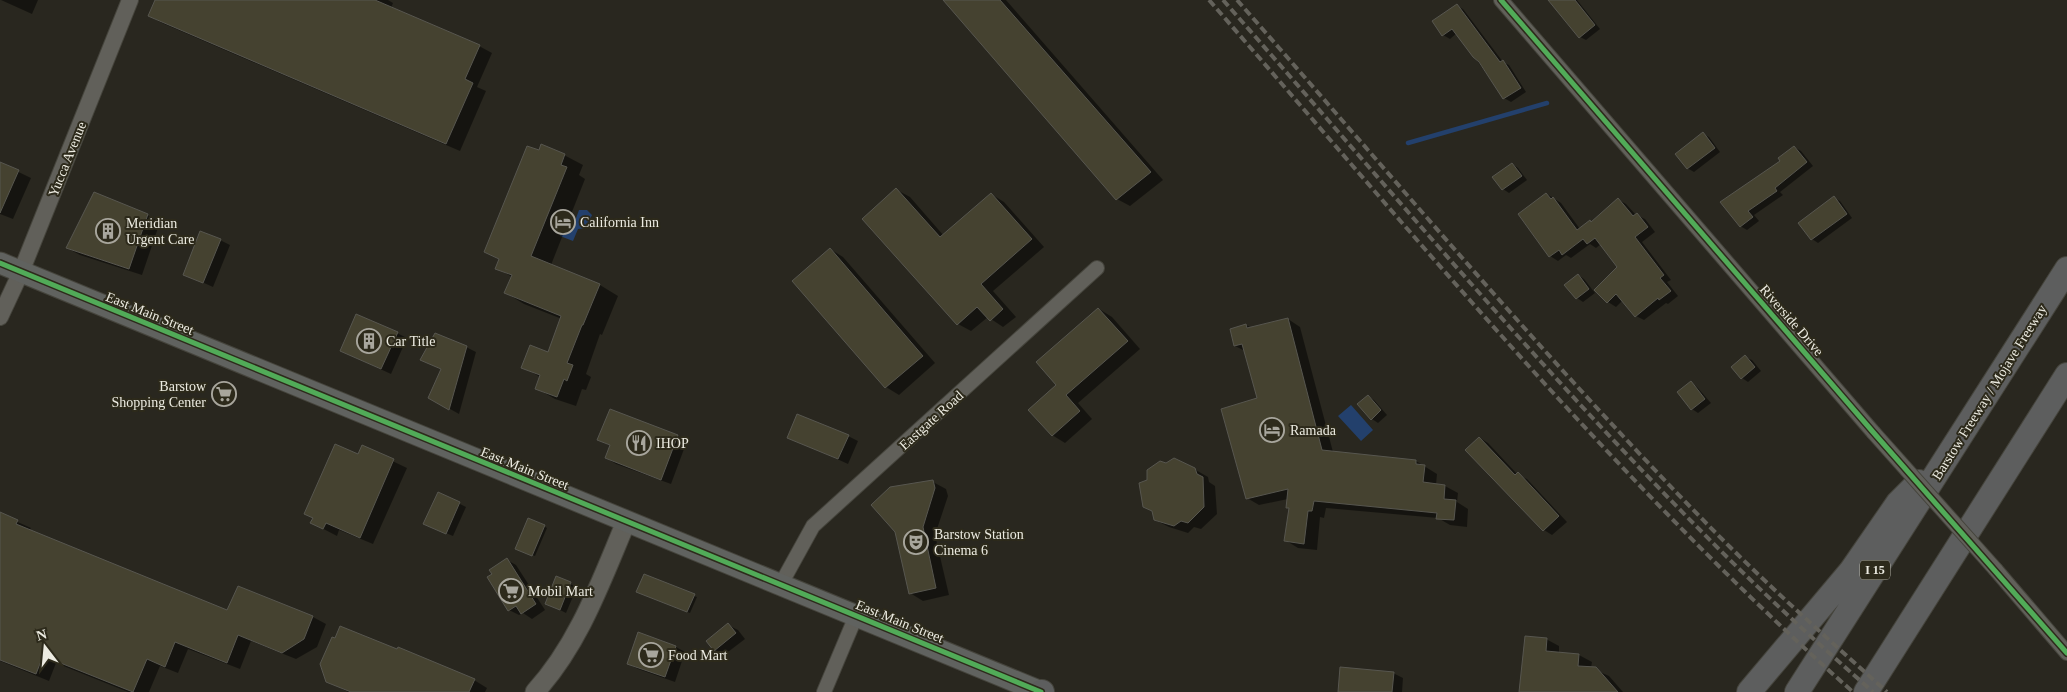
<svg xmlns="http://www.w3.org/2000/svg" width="2067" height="692" viewBox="0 0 2067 692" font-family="Georgia,serif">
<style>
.water{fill:#23406c}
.shadow{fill:#0007}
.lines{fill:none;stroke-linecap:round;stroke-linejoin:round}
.stream{stroke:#23406c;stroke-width:4.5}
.building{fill:#454230;stroke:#57564f}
.minor-casing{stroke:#45443c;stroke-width:16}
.tertiary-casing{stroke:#45443c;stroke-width:18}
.secondary-casing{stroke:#45443c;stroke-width:21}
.primary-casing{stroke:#45443c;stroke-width:23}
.motorway-casing{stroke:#45443c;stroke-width:26}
.minor{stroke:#61605a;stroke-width:14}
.tertiary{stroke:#61605a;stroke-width:16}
.secondary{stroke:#61605a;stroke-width:19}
.primary{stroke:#60625f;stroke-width:21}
.motorway{stroke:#5d5e5e;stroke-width:24}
.rail{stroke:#64625b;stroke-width:4;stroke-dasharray:8 4;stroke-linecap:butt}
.minor-bridge-casing{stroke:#45443c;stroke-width:16;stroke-linecap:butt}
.minor-bridge{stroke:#61605a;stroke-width:14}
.cycleway-casing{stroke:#2d2a1b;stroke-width:8}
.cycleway{stroke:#51ab58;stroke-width:5}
.labels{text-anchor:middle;stroke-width:4;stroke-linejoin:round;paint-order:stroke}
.shield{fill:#2d2a1b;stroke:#b3b1a6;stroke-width:1}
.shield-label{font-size:12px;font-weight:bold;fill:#ecebe1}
.street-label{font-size:14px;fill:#ecebe1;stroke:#2d2a1b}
.poi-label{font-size:14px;fill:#ecebe1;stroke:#2d2a1b;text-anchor:start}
</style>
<rect width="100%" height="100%" fill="#29271f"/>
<path class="water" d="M579,210H587L592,215L586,228L578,229L573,241L560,236L567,219L575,221Z
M1351,405L1373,430L1361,441L1338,416Z"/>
<path class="shadow" d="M1,0H38L32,14Z
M156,0H388L393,3L391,8L479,46L492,53L477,87L486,91L460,151L162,23L149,16Z
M945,0H1006L1163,180L1130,206L1117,199Z
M1550,0H1577L1600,29L1586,40L1580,37Z
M1457,6L1463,9L1503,62L1509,65L1526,92L1511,102L1504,98L1457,33L1450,39L1443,35Z
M1703,134L1709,137L1720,152L1694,172L1687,168Z
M1794,147L1801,151L1813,166L1780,192L1783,195L1754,215L1759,221L1747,230L1740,226L1722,202L1782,162Z
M539,152L564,155L583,165L579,175L585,179L551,265L600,285L618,296L602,335L600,334L586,374L591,377L586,390L582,389L576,406L555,399L536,388L540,377L523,367L549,353L562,319L524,304L506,293L512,277L497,268L500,260L485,252Z
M0,163L31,178L13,219L0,214Z
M1512,164L1518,168L1527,180L1509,193L1503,189Z
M897,190L910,197L944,236L991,194L1004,202L1044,247L993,291L1016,317L1003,327L988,317L971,331L958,324Z
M1547,194L1561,203L1580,229L1591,223L1619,200L1626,204L1636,215L1645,219L1655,232L1642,242L1671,280L1667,282L1678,296L1668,304L1666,303L1644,320L1636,316L1623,300L1616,307L1608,302L1596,290L1619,267L1601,244L1596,248L1590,244L1571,258L1566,255L1558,261L1550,256Z
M1834,198L1840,201L1852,218L1818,243L1812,239L1800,223Z
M147,215L160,222L142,275L80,255L67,248Z
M220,240L230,245L213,287L184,274Z
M830,249L843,257L935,363L899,395L886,387Z
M1578,275L1584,279L1595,293L1583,302L1577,298Z
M1099,309L1112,317L1140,349L1078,403L1092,419L1065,443L1052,435L1058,385Z
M1288,319L1300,327L1333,452L1416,461L1437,474L1436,485L1445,486L1458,493L1457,502L1468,509L1467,527L1450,525L1438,518L1326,508L1324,518L1320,517L1317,550L1298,548L1285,540L1290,509L1287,507L1288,499L1259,505L1247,498L1259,399L1245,351L1235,346L1246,325L1252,328Z
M397,333L407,338L391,374L352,356Z
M466,347L476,352L459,414L429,397L442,370L421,359Z
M1745,357L1752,360L1761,371L1748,382L1742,378Z
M1691,383L1697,387L1711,403L1698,413L1692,409Z
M1368,396L1374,400L1387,415L1378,423L1372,419Z
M677,436L687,441L671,484L616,464L606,458L611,446L599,440Z
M848,436L858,441L848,464L789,437Z
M1480,438L1488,443L1518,475L1527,479L1567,522L1552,535L1544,530L1467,450Z
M363,447L407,468L373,544L339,530L337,536L312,523L359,456Z
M1194,469L1208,477L1209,482L1215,486L1217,514L1201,529L1194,527L1188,533L1169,527L1155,520Z
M933,482L946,489L948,496L935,535L949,595L923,601L910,593L896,532Z
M438,493L466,507L453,536L431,527Z
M0,514L31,528L29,531L228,612L238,587L313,617L326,624L317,647L296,659L251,641L240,669L188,649L178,673L160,666L149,692H128L56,663L49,681L0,661Z
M544,526L547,528L535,556L519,550Z
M507,560L516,565L545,610L532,619L523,613L519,615L509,610L494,574Z
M570,584L577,587L566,613L546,603Z
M640,593L694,596L697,597L690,613Z
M728,625L738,630L745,639L724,655L715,650Z
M1546,639L1559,646V653L1579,655L1592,662L1591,668L1609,676L1623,692H1521Z
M676,647L685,652L675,682L638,669L628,664Z
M1393,673L1403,678L1402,692H1339Z
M474,680L487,688L485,692H348L327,681Z"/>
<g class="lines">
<path class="stream" d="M1408,143L1547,103"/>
</g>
<path class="building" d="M155,0H375L480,45L465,79L473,83L446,144L148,16Z
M943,0H1000L1151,172L1116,200Z
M1548,0H1575L1595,25L1579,38Z
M1457,4L1500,62L1503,60L1521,88L1503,99L1479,62L1473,57L1452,29L1442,36L1432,21Z
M1703,132L1715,148L1687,169L1675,154Z
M541,144L565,154L561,165L567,167L531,256L600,284L583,325H582L567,363L573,365L567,381L564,379L557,397L535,389L540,375L521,368L530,345L548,352L561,316L504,293L512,275L495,269L499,259L484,252L527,146L539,150Z
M1794,146L1807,162L1775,188L1777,191L1748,211L1753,217L1740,227L1720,202L1780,161L1778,158Z
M0,162L19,170L0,213Z
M1512,163L1522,176L1502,190L1492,177Z
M896,188L940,237L991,193L1032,239L981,284L1003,309L990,321L977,307L957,325L862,219Z
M94,192L148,214L129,269L66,248Z
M1546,193L1551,199L1553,197L1577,230L1590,220L1591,222L1618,198L1633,216L1637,213L1648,227L1635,237L1664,275L1660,278L1671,291L1659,300L1658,298L1635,317L1616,294L1607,303L1594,290L1617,267L1595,238L1587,244L1583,239L1562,255L1559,250L1549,257L1518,214Z
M1834,196L1847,214L1811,240L1798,223Z
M200,231L221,239L203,283L183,275Z
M830,248L923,356L885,388L792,281Z
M1578,274L1589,289L1576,299L1564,285Z
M1098,308L1128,341L1066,395L1080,411L1052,436L1028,410L1056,385L1036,362Z
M356,314L398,332L381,369L340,351Z
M1288,318L1322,450L1416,460V464L1425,465L1423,482L1445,485L1444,499L1456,500L1454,520L1436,519L1437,513L1314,501L1312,511H1308L1304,544L1284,541L1289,508H1286L1288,489L1246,499L1221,409L1257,398L1242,344L1234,346L1230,329L1246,324L1247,328Z
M435,333L467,346L449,410L428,398L441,369L420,360Z
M1745,355L1755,367L1741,379L1731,367Z
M1691,381L1705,399L1691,410L1677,392Z
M1368,395L1381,410L1371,420L1357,404Z
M610,409L678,435L661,480L605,458L610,445L597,440Z
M797,414L849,435L838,459L787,438Z
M1479,437L1515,475L1518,472L1559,516L1543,531L1465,450Z
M335,444L358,454L362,445L394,459L360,538L326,523L323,529L310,523L313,518L304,514Z
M1174,458L1195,468L1197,474L1203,477L1204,507L1188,523L1181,521L1174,526L1154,520L1152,511L1143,507L1139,483L1147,480V470L1160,461L1166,463Z
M933,480L935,488L923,527L936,588L909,594L895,532L871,505L890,487Z
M438,492L460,502L446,534L423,524Z
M0,512L18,520L16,524L227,610L238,586L313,616L304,639L282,653L238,635L227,663L175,642L165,667L147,659L133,692L43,656L36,674L0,660Z
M528,518L545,525L532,556L515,549Z
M507,558L536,604L521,614L516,606L508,611L487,577L492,574L489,570Z
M644,574L695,594L687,612L636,592Z
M556,576L571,582L560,610L545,604Z
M728,623L736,633L714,651L706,641Z
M340,626L397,649L398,647L475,679L469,692H351L326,682L320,664L332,637L335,638Z
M638,632L676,646L665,677L627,664Z
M1525,636L1547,638L1546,651L1579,654L1578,666L1596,667L1618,692H1519Z
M1340,667L1394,672L1392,692H1338Z"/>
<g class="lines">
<defs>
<path id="minor" d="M1501,0L1873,432
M1996,570L2067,653
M781,584L813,526L1097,268
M824,692L856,616"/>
<path id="tertiary" d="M0,317L21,272L130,0"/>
<path id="secondary" d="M535,692C579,644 601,581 626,522"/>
<path id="primary" d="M0,263L1041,692"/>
<path id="motorway" d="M1041,692H1042
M1749,692L1851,571L1898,503L1919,482
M1797,692L2067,269
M1866,692L2067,375"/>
</defs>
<use href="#minor" class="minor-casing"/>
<use href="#tertiary" class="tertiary-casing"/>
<use href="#secondary" class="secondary-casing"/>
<use href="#primary" class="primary-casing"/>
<use href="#motorway" class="motorway-casing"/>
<use href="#minor" class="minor"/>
<use href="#tertiary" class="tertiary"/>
<use href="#secondary" class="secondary"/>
<use href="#primary" class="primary"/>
<use href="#motorway" class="motorway"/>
<path class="rail" d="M1209,0C1416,237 1617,483 1853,692
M1223,0C1381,179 1534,363 1702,532C1757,588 1814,640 1873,692
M1237,0C1393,177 1544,358 1709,526C1766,584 1827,638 1887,692"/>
<defs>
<path id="minor-bridge" d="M1873,432L1996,570"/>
</defs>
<use href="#minor-bridge" class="minor-bridge-casing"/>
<use href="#minor-bridge" class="minor-bridge"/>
<defs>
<path id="cycleway" d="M1501,0L1873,432L2067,653
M0,263L1041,692"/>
</defs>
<use href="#cycleway" class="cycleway-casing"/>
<use href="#cycleway" class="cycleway"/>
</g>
<defs>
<symbol id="hotel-ring" viewBox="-11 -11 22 22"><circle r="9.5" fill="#2d2a1b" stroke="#a8a69d" stroke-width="1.5"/><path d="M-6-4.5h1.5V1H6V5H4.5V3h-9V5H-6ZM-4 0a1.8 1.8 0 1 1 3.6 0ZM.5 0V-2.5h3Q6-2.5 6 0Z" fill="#a8a69d"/></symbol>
<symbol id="building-ring" viewBox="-11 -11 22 22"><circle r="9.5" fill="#2d2a1b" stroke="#a8a69d" stroke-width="1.5"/><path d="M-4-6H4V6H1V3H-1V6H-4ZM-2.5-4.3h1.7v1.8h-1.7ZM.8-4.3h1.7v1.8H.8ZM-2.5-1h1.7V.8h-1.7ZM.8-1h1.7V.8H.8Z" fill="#a8a69d"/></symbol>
<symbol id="supermarket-ring" viewBox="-11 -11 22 22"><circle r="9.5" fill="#2d2a1b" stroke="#a8a69d" stroke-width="1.5"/><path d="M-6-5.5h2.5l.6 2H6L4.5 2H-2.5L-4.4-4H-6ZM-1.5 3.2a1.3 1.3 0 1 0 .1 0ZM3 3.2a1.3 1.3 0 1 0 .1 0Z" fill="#a8a69d"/></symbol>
<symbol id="restaurant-ring" viewBox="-11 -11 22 22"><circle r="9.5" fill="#2d2a1b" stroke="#a8a69d" stroke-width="1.5"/><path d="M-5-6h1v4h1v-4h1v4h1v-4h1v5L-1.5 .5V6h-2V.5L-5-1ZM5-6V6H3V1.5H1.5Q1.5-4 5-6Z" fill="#a8a69d"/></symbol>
<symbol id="theatre-ring" viewBox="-11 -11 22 22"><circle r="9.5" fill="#2d2a1b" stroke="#a8a69d" stroke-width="1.5"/><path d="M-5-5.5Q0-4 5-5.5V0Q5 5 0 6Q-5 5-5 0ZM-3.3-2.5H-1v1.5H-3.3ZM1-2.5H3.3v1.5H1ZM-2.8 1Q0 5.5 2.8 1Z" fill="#a8a69d"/></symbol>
</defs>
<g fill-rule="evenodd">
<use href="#hotel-ring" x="549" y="208" width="28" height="28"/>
<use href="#building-ring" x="94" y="217" width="28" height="28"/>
<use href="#building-ring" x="355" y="327" width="28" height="28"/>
<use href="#supermarket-ring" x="210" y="380" width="28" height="28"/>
<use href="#hotel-ring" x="1258" y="416" width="28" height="28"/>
<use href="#restaurant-ring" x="625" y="429" width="28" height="28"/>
<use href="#theatre-ring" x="902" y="528" width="28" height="28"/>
<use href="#supermarket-ring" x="497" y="577" width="28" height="28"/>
<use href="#supermarket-ring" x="637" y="641" width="28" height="28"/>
</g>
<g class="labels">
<rect class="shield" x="1860" y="560.5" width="30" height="19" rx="4"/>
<g class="shield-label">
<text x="1875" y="574">I 15</text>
</g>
<g class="street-label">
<text transform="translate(67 159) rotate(-68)" y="5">Yucca Avenue</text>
<text transform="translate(150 313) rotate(22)" y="5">East Main Street</text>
<text transform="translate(1792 320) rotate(49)" y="5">Riverside Drive</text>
<text transform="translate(1989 392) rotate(-58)" y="5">Barstow Freeway / Mojave Freeway</text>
<text transform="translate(931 420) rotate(-42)" y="5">Eastgate Road</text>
<text transform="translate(525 468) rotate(22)" y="5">East Main Street</text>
<text transform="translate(900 621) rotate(22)" y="5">East Main Street</text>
</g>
<g class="poi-label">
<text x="580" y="227">California Inn</text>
<text x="126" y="228">Meridian<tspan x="126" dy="16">Urgent Care</tspan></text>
<text x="386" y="346">Car Title</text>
<text x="206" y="391" text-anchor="end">Barstow<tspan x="206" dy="16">Shopping Center</tspan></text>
<text x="1290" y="435">Ramada</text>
<text x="656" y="448">IHOP</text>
<text x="934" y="539">Barstow Station<tspan x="934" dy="16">Cinema 6</tspan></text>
<text x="528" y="596">Mobil Mart</text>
<text x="668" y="660">Food Mart</text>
</g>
</g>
<g transform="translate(45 647) rotate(344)" stroke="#2d2a1b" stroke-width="4" paint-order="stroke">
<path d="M0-4L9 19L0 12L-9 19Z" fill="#ecebe1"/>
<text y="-8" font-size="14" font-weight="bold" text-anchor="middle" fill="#ecebe1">N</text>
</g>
</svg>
